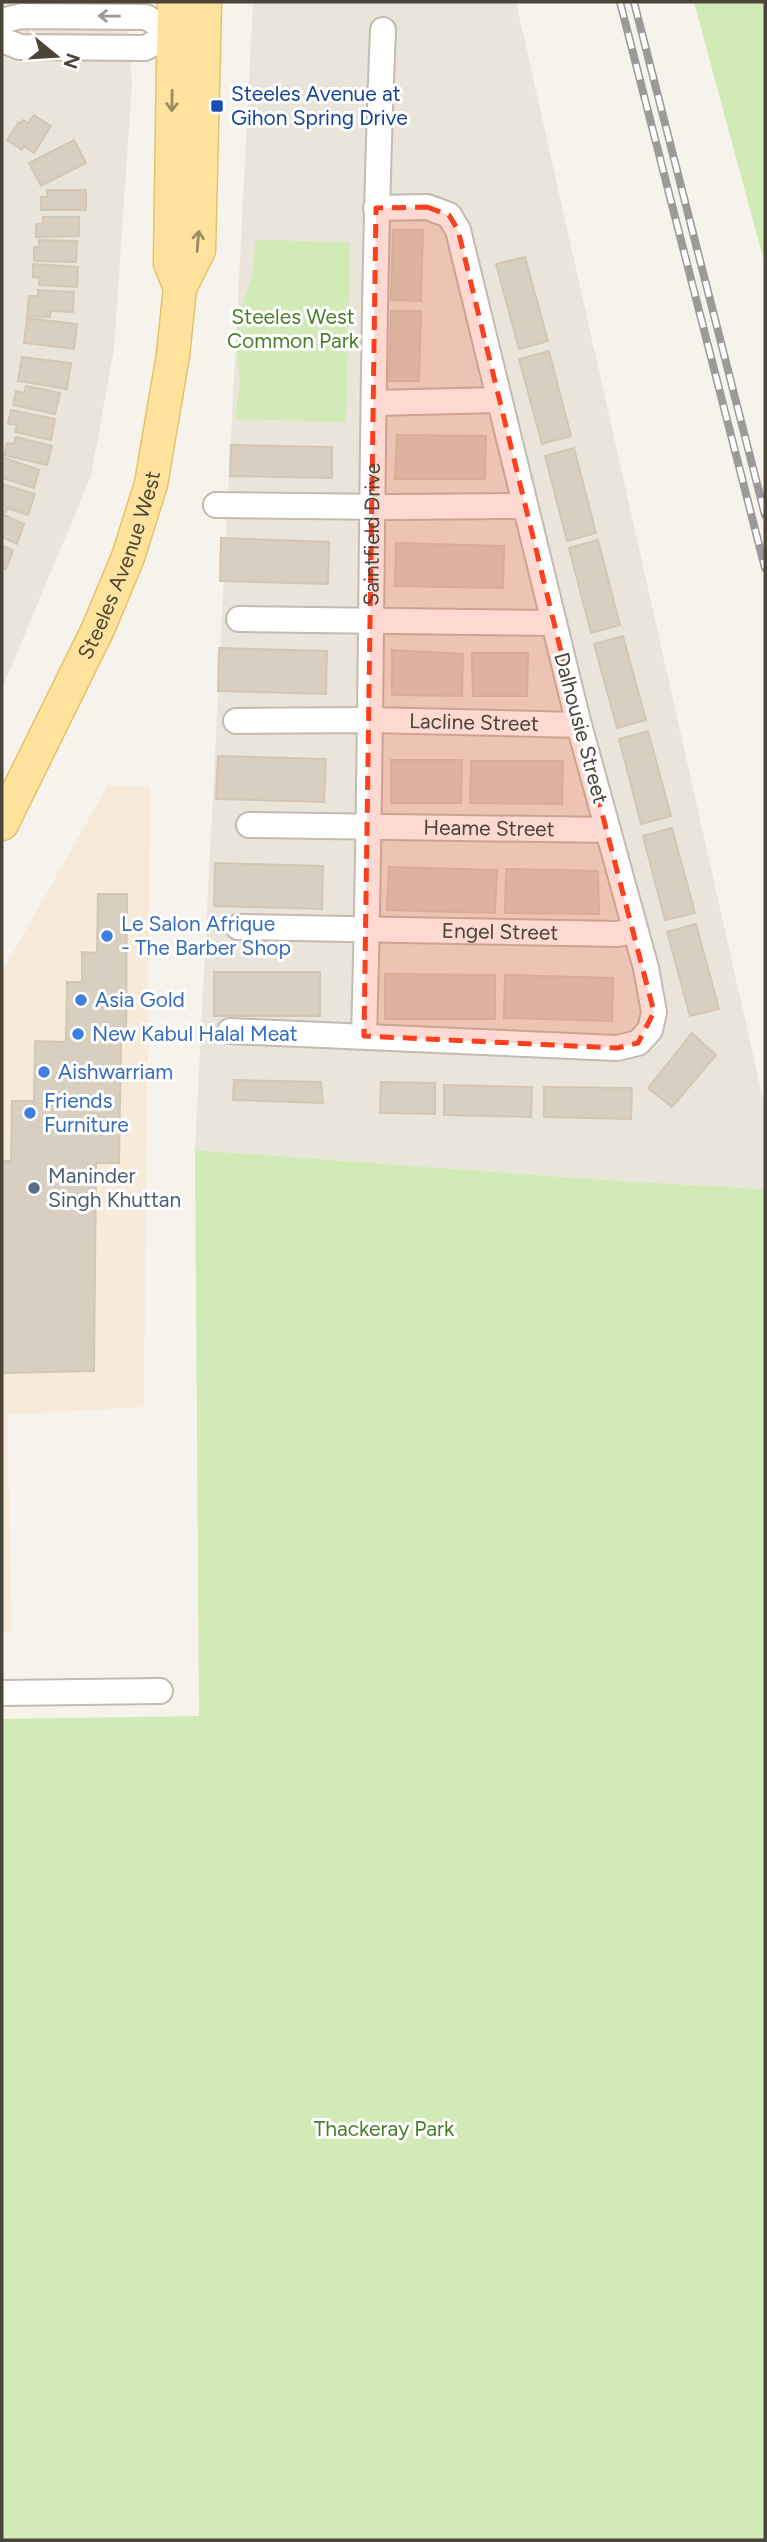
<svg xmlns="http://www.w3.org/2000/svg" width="767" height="2542" viewBox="0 0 767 2542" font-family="Figtree,sans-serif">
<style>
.residential{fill:#eae5da}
.commercial{fill:#f7ead8}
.green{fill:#d2eab5}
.parking{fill:#e5e3e0}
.building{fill:#d8cfc1;stroke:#d3c7b4;stroke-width:2}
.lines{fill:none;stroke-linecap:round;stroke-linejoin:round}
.minor-casing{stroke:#c2bbae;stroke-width:28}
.major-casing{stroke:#e6c16a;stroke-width:35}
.minor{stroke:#fff;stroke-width:24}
.major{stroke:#ffe39c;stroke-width:32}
.rail-casing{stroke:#9a9a9a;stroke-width:8}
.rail{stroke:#fff;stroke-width:5;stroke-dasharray:16;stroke-linecap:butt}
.oneway{stroke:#9c9892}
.oneway2{stroke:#9c8c66}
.marked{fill:#fc3f1d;fill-opacity:0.2;stroke:#fc3f1d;stroke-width:5;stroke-dasharray:14 9;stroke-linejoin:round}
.transit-dot{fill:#1a4fb4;stroke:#fff;stroke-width:2.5}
.shop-dot{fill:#3f7fe0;stroke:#fff;stroke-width:2.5}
.service-dot{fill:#5c6f8a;stroke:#fff;stroke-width:2.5}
.labels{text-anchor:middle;stroke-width:6;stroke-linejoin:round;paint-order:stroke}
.transit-label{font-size:21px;fill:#164399;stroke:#fff;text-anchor:start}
.park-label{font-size:21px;fill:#4a7f2a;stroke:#fff}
.street-label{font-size:21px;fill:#4b4439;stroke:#fff}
.shop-label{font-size:21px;fill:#366cbe;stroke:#fff;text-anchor:start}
.service-label{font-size:21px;fill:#4e5e75;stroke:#fff;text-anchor:start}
</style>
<rect width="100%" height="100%" fill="#f6f3ec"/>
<path class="residential" d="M2,2H125L132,82L114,349L91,476L2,689Z
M253,2H516L765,1108V1189L604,1180L195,1150Z"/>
<path class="commercial" d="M108,785L150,787L144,1407L7,1415L12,1631L2,1632V972Z"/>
<path class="green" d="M694,2H765V265Z
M255,240L350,242L346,422L235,419L240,383L236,344L238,314L253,275Z
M195,1150L604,1180L765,1189V2540H2V1719L199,1716Z"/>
<path class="parking" d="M469,365L485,366L487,384L468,382Z"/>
<path class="building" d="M34,115L51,126L34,153L24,146L22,150L7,140L19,122L21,123L23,120L28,123Z
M74,140L86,163L41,186L29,163Z
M47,190H86V210H41V197H47Z
M43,217H79V236L36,237V224H43Z
M393,230H423L421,301L391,300Z
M39,240L77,241L76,262L34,261V247H39Z
M525,257L548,341L519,349L496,264Z
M33,264L78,267L77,287L39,285L40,278L33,277Z
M38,290L74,292L73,312L51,311L50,317L27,316L29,296H38Z
M391,311H421L419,381H389Z
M27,318L77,324L74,349L24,343Z
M549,351L571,436L542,444L519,359Z
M22,357L71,363L67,389L18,381Z
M26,386L60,393L55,414L13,405L16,391L24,393Z
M11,410L55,419L51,440L15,432L17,425L8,424Z
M397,435L486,436L485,479H395Z
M16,437L52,446L47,465L4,455L7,443L14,444Z
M231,445L332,447V478L230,476Z
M574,448L596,533L567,541L545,456Z
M2,457L39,470L34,488L2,478Z
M2,484L35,494L28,515L7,508L6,512L2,511Z
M2,514L24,524L17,544L2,537Z
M221,538L329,542L328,584L220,581Z
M598,540L620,625L591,633L569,548Z
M396,543L504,546L503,588L395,586Z
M2,546L13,550L6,569L2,568Z
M623,636L646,720L617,728L594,644Z
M219,648L327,651L326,694L218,691Z
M392,650L463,654L462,696L392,695Z
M472,653H528L527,696H473Z
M648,731L671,816L641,824L619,739Z
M218,756L326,759L324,802L216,799Z
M391,760H462L461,803H391Z
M471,761H563L562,804L470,803Z
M672,828L695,913L665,920L643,836Z
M215,863L323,866L322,909L214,906Z
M389,867L497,870L495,913L387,910Z
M506,869L598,871L599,914L505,913Z
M98,894H127L126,1043H121L119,1163H96L94,1371L2,1373V1161H11L12,1101H34L35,1041L66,1042L67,982H82V952L97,953Z
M696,924L719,1009L690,1016L667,932Z
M214,972H320V1016H214Z
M385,974L495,975V1019H385Z
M505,975L613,978L612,1021L504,1018Z
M692,1033L716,1055L672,1107L648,1088Z
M234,1080L321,1082L323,1103L233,1100Z
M381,1082L435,1083V1114L380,1113Z
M444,1085L532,1087L531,1117L444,1115Z
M544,1087L632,1088L631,1119L544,1117Z"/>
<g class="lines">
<defs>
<g id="minor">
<path d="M2,21L21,16L146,17L173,33L188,34"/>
<path d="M2,40L20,47L145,48L173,33"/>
<path d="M375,403L498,400"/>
<path d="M216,505L392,507L525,506"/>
<path d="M239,619L554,623"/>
<path id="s1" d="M236,721L370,720L579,725"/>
<path id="s2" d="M249,825L608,830"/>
<path id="s3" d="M238,927L618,934L634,930"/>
<path d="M230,1031L617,1048L638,1043L650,1030L654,1012L646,968L579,725L458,230L449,215L427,207L376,208"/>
<path id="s4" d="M364,1036C374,701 369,365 383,30"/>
<path d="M2,1693L160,1691"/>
</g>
<g id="major">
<path d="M174,2L170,263L180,288"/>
<path id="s5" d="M2,824L98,629L128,557L151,484L173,355L180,288L199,250L205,2"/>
</g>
</defs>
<use href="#minor" class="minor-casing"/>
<use href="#major" class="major-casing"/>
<use href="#minor" class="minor"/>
<use href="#major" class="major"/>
<defs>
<path id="rail" d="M620,2L765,568
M634,2L765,515"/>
</defs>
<use href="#rail" class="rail-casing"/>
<use href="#rail" class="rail"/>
</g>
<defs><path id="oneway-shaft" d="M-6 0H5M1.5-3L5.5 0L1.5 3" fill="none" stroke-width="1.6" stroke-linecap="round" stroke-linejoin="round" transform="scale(1.75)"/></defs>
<use class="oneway" href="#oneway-shaft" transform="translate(109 16) rotate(-179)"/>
<g class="oneway2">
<use href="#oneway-shaft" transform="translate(172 101) rotate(91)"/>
<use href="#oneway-shaft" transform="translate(198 241) rotate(-85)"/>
</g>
<path class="marked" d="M427,207L449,215L458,230L579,725L654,1012L638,1043L617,1048L364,1036L376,208Z"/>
<rect class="transit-dot" x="210" y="99" width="14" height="14" rx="3.5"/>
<g class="shop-dot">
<circle cx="107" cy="936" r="7"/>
<circle cx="81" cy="1000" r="7"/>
<circle cx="78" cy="1034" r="7"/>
<circle cx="44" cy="1072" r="7"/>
<circle cx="30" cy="1113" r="7"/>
</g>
<circle class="service-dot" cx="34" cy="1188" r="7"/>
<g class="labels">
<g class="transit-label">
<text x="231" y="101">Steeles Avenue at<tspan x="231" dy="24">Gihon Spring Drive</tspan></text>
</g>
<g class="park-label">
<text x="293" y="324">Steeles West<tspan x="293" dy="24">Common Park</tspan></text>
<text x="384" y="2136">Thackeray Park</text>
</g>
<g class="street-label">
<text dy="7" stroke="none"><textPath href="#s4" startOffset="502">Saintfield Drive</textPath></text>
<text dy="7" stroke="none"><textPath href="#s5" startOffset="285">Steeles Avenue West</textPath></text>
<text dy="7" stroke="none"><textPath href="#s1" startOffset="238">Lacline Street</textPath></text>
<text transform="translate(581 728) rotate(75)" y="7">Dalhousie Street</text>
<text dy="7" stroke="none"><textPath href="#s2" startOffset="240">Heame Street</textPath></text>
<text dy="7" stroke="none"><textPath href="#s3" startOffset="262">Engel Street</textPath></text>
</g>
<g class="shop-label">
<text x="121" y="931">Le Salon Afrique<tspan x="121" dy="24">- The Barber Shop</tspan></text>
<text x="95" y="1007">Asia Gold</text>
<text x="92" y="1041">New Kabul Halal Meat</text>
<text x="58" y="1079">Aishwarriam</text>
<text x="44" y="1108">Friends<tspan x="44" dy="24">Furniture</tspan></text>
</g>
<g class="service-label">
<text x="48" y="1183">Maninder<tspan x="48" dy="24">Singh Khuttan</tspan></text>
</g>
</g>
<rect width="767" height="2542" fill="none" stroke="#4b4439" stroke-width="7"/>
<g transform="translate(56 56) rotate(108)" stroke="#ffffff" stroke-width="5" paint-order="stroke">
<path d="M0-5L12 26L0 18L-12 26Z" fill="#4b4439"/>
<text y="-10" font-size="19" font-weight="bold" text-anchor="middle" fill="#4b4439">N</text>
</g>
</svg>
